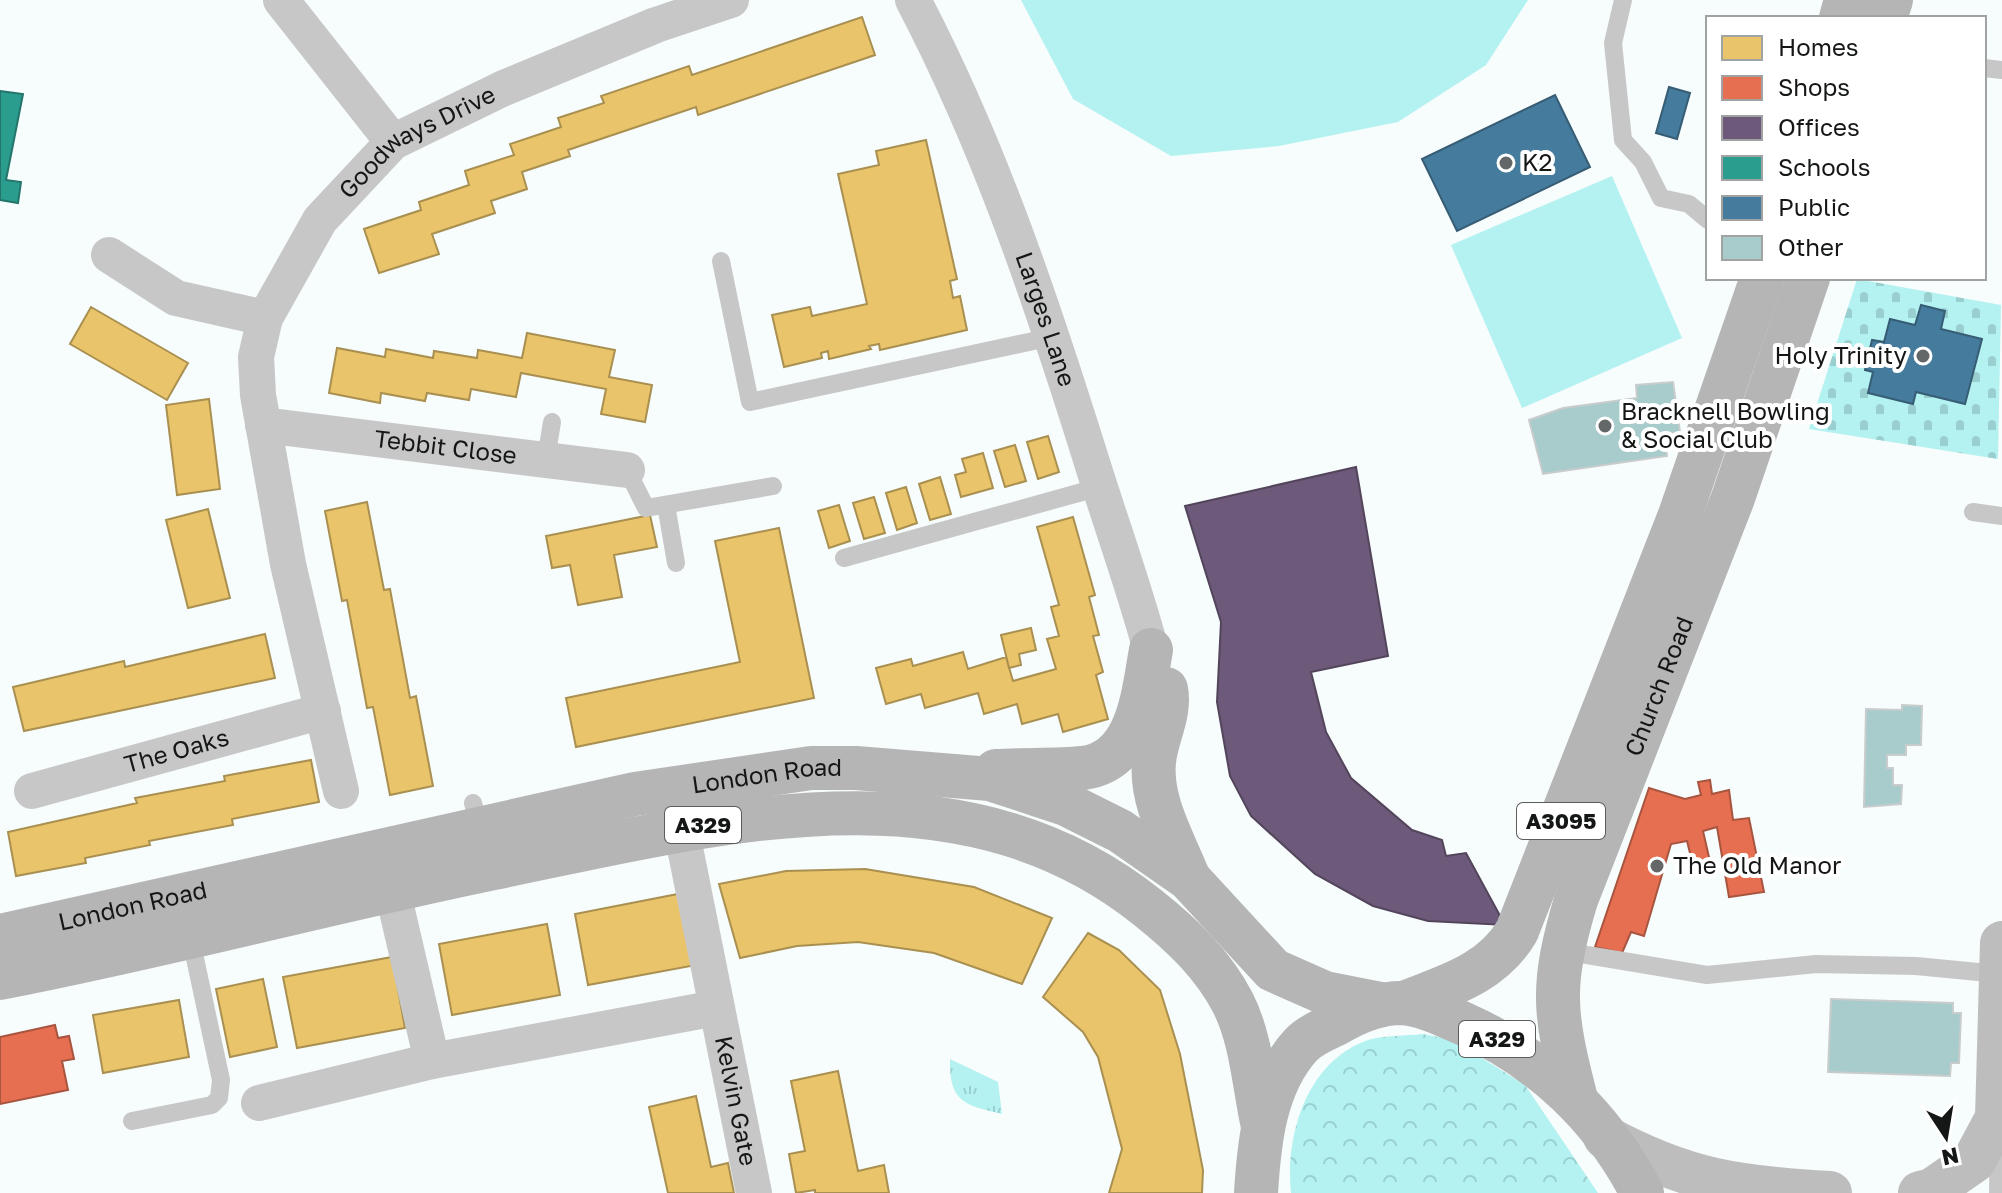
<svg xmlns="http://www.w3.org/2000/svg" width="2002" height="1193" viewBox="0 0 2002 1193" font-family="'Golos Text',sans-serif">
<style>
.grass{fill:#b4f2f2}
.forest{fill:url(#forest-crowns)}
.cemetery{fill:url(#cemetery-stones)}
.park{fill:url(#park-tufts)}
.homes{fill:#e9c46a;stroke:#a99051;stroke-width:2}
.shops{fill:#e76f51;stroke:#a85540;stroke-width:2}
.offices{fill:#6d597a;stroke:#53455c;stroke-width:2}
.schools{fill:#2a9d8f;stroke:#24756b;stroke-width:2}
.public{fill:#457b9d;stroke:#375d75;stroke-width:2}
.building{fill:#a8cbcb;stroke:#c8cccc;stroke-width:2}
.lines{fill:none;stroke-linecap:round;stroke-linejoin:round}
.lane{stroke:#c7c7c8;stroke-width:18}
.street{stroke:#c7c7c8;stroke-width:36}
.secondary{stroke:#bdbdbe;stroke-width:44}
.primary{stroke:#b6b5b6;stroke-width:44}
.poi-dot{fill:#646767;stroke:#fff;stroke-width:3}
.labels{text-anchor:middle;stroke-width:8;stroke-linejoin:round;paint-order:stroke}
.shield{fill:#fff;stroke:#5b5d5d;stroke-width:2}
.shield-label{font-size:22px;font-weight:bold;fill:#151717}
.street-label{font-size:24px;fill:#151717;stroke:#fff}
.poi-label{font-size:24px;fill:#151717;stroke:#fff;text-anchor:start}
</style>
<defs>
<pattern id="forest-crowns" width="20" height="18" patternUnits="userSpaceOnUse" patternTransform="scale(2)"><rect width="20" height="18" fill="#b4f2f2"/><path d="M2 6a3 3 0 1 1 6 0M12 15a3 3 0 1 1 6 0" fill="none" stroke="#9acfcf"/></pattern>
<pattern id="cemetery-stones" width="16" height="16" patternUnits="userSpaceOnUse" patternTransform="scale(2)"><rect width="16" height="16" fill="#b4f2f2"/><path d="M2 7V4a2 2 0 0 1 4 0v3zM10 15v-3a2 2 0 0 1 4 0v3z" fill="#9acfcf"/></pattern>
<pattern id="park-tufts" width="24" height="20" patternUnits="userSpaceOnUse" patternTransform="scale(2)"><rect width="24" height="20" fill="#b4f2f2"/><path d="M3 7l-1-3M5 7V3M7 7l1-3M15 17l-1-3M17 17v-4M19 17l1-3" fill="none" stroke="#9acfcf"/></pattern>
</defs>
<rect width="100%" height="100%" fill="#f7fcfc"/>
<path class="grass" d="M1021,0H1528L1486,65L1398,122L1279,146L1171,156L1073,99Z
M1612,176L1682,338L1522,408L1451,245Z"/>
<path class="forest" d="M1423,1034L1453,1040L1525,1085L1598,1193H1291C1285,1135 1307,1061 1368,1040C1384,1035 1405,1036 1423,1034Z"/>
<path class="cemetery" d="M1857,279L2001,305L1998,459L1809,429Z"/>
<path class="park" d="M950,1059L998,1082L1002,1114C964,1105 949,1102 950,1059Z"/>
<path class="homes" d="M862,17L875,55L698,115L696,107L568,150L570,156L522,172L527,189L491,201L495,213L432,234L439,254L379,273L364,229L421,210L419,202L469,185L465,171L514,155L510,144L561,127L558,118L604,103L601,96L689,66L692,75Z
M926,140L957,279L950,281L953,298L960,296L967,330L880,350L879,344L869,346L871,349L829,359L828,351L821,353L822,358L784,367L772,315L810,307L812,316L867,304L838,174L879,165L876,151Z
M91,307L188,363L167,400L70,344Z
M527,333L615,350L609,377L652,385L645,422L601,414L606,389L521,373L516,397L471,389L469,400L427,393L425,401L381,393L380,403L329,393L337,348L385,357L386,349L433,358L434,351L477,358L478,350L522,358Z
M209,399L220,489L177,495L166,405Z
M1048,436L1059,472L1038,479L1027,442Z
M1015,445L1026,481L1005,487L994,451Z
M983,453L993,488L961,497L955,475L966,472L962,459Z
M940,477L951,514L930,520L919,484Z
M906,487L917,523L897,530L886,493Z
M874,497L885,533L864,539L853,503Z
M367,502L384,590L390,589L410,698L416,696L433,786L390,795L373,707L367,708L347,600L342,601L325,511Z
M839,505L850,541L829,548L818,511Z
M208,509L230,598L188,608L166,520Z
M650,515L657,547L614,555L622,597L578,605L570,565L552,568L546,536Z
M1073,517L1095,595L1089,597L1099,635L1093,636L1103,672L1096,675L1108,719L1063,732L1058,714L1022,724L1017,704L984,714L978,693L925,708L921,694L886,704L876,668L911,659L913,666L963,652L968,669L1006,657L1013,681L1056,669L1047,639L1059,636L1051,607L1059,605L1037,527Z
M779,528L814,698L576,747L566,698L740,662L715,541Z
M1031,628L1036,650L1019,654L1021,665L1009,668L1001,635Z
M265,634L275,678L24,731L13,687L124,661L125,667Z
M311,760L319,802L232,819L233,825L149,841L150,845L85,858L86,863L16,876L8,832L137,803L135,798L225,781L224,776Z
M865,869L974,887L1052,918L1022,984L934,953L858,942L797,946L740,958L719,884L786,871Z
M683,893L696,965L588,985L575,914Z
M547,924L560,995L452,1015L439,944Z
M1088,933L1119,950L1160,990L1180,1054L1203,1170L1202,1193H1109L1122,1149L1098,1057L1083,1032L1043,997Z
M392,957L405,1028L297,1048L283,977Z
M263,979L277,1047L230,1057L216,989Z
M179,1000L189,1057L103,1073L93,1015Z
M838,1071L858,1171L884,1165L889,1193H815V1190L796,1193L789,1154L805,1151L791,1081Z
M696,1096L711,1167L728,1163L734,1193H668L649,1107Z"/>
<path class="shops" d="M1710,780L1712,794L1729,790L1733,820L1749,818L1764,892L1729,897L1717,827L1703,831L1711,866L1694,869L1687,841L1671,844L1644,936L1631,932L1622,953L1595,947L1649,788L1685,799L1701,795L1698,782Z
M55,1025L58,1038L69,1036L74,1059L62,1061L68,1090L0,1104V1037Z"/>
<path class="offices" d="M1356,467L1388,656L1311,672L1326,732L1351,778L1412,830L1442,840L1446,856L1466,853L1505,925L1428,921L1373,906L1315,874L1251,816L1230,776L1217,702L1221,622L1185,506Z"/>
<path class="schools" d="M0,91L23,94L6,180L21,182L18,203L0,200Z"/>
<path class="public" d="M1669,87L1690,93L1677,139L1656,133Z
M1555,95L1590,167L1457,231L1422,159Z
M1921,305L1945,311L1941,329L1982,339L1965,404L1916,392L1913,404L1868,393L1873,372L1865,370L1872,340L1884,342L1890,319L1915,325Z"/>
<path class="building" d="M1673,382L1680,432L1664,435L1667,456L1543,474L1529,420L1563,408L1637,398L1636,385Z
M1902,705L1922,706L1921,745H1906V755H1887V768H1893V785H1902L1901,804L1864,807L1866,709L1902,710Z
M1831,999L1953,1003V1013H1961L1959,1063H1951L1950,1076L1828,1072Z"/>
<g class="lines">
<path class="lane" d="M1623,0L1613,43L1623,140L1643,162L1661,198L1689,204L1708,220
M1984,68L2002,70
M721,261L750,402L1052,337
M546,459L552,422
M627,470L646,508L773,486
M666,505L676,563
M1973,512L2002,516
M844,558L1100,487
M473,803L480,830
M1563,951L1707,975L1816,964L1916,966L1999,974
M132,1121L212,1105L219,1098L221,1080L190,935
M1998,1193L1999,1136"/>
<g class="street">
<path d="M281,0L393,142"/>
<path id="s1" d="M913,0C989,145 1040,297 1089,453C1109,518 1133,583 1151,650"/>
<path d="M109,255L176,298L265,318"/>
<path id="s2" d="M263,425L627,470"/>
<path id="s3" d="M32,791L323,711"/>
<path id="s4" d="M341,791L288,564L258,395L256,357L265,318L320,220L393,142L504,88L656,25L731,0"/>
<path id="s5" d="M685,848L754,1193"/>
<path d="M392,889L432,1061"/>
<path d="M259,1103L432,1061L716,1008"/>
</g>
<path class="secondary" d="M1605,1137C1686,1181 1740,1188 1830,1193
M1920,1193L1932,1190L1974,1161L1997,1118L2002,943"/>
<g class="primary">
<path d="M1841,18L1846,0"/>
<path d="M1885,18L1891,0"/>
<path d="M1166,689C1171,715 1156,737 1154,762C1150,802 1175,843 1189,879"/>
<path d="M996,771C1025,769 1054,771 1083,768C1139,761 1143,693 1151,650"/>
<path id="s6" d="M0,936L635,794L811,768H856L990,779L1066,804L1120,831L1189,879L1273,970L1325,993L1381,1004"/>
<path d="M0,978C166,946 329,902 494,868C709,824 956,754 1147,907C1181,934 1213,964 1233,1003C1251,1038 1254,1084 1262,1122"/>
<path d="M1404,1003C1447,986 1492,974 1517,931L1680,515L1762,278"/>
<path id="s7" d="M1576,1099C1554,1013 1550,987 1576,900L1733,498L1808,278"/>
<path d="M1256,1193C1259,1142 1265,1084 1301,1045C1310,1035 1326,1029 1338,1023C1357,1012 1379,1003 1401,1003C1422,1004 1446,1016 1464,1024C1542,1059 1603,1117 1642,1193"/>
</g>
</g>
<g class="poi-dot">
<circle cx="1506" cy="163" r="8"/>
<circle cx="1923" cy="356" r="8"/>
<circle cx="1605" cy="426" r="8"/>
<circle cx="1657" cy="866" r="8"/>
</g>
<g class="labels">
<g class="shield">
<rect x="1517" y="803" width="88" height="36" rx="6"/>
<rect x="665" y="807" width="76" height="36" rx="6"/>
<rect x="1459" y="1021" width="76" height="36" rx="6"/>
</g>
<g class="shield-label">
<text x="1561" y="829">A3095</text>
<text x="703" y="833">A329</text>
<text x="1497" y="1047">A329</text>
</g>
<g class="street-label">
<text dy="8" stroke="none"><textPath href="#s4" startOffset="722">Goodways Drive</textPath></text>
<text dy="8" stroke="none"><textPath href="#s1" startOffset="346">Larges Lane</textPath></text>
<text dy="8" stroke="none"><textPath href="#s2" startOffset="184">Tebbit Close</textPath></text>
<text dy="8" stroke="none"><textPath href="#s7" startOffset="432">Church Road</textPath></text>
<text dy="8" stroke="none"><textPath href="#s3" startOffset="150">The Oaks</textPath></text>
<text dy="8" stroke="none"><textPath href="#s6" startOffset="784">London Road</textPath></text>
<text dy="8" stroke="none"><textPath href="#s6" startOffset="136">London Road</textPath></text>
<text dy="8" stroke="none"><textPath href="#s5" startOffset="258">Kelvin Gate</textPath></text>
</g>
<g class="poi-label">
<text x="1522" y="171">K2</text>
<text x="1907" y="364" text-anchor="end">Holy Trinity</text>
<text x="1621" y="420">Bracknell Bowling<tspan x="1621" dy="28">&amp; Social Club</tspan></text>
<text x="1673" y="874">The Old Manor</text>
</g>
</g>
<rect x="1706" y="16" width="280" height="264" fill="#ffffff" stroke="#a1a2a2" stroke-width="2"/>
<rect x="1722" y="36" width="40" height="24" fill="#e9c46a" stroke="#a1a2a2" stroke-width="2"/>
<text x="1778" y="56" font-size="24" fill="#151717">Homes</text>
<rect x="1722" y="76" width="40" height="24" fill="#e76f51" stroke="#a1a2a2" stroke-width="2"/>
<text x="1778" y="96" font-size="24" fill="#151717">Shops</text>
<rect x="1722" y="116" width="40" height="24" fill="#6d597a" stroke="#a1a2a2" stroke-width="2"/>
<text x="1778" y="136" font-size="24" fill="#151717">Offices</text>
<rect x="1722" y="156" width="40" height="24" fill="#2a9d8f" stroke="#a1a2a2" stroke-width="2"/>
<text x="1778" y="176" font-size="24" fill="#151717">Schools</text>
<rect x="1722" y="196" width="40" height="24" fill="#457b9d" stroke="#a1a2a2" stroke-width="2"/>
<text x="1778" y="216" font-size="24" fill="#151717">Public</text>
<rect x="1722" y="236" width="40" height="24" fill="#a8cbcb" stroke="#a1a2a2" stroke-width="2"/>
<text x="1778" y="256" font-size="24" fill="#151717">Other</text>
<g transform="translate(1946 1137) rotate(168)" stroke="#ffffff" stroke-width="6" paint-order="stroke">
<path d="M0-6L14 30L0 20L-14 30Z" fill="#151717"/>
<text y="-12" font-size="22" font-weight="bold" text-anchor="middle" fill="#151717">N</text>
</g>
</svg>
